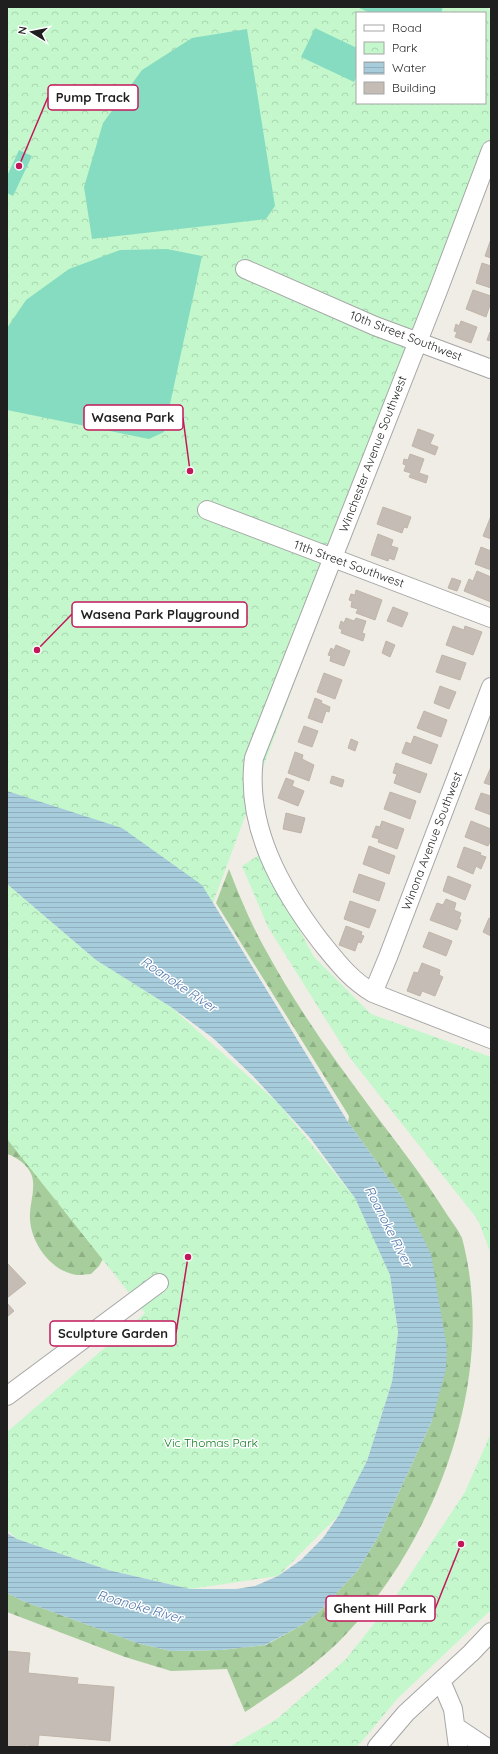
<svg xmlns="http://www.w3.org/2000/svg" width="498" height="1754" viewBox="0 0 498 1754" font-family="Quicksand,sans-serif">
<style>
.forest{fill:url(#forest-firs)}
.park{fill:url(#park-crowns);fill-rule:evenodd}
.pitch{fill:#86dcc1}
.water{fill:url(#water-rules)}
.building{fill:#c4bcb5;stroke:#c1b5a8}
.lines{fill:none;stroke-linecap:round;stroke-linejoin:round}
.minor-casing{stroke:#a6a6a6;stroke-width:20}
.minor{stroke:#fff;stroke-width:18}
.labels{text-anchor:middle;stroke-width:3;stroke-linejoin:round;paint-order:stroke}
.street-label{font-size:12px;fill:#1f1f1f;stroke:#fff}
.park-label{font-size:12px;fill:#0f7b20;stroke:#fff}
.water-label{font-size:13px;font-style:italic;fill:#4e76ac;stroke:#fff}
.leader{fill:none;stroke:#c2185b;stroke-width:1.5}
.callout-dot{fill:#c2185b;stroke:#fff;stroke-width:1.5}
.callout{fill:#fff;stroke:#c2185b;stroke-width:1.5}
.callout-label{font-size:13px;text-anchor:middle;font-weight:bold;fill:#1f1f1f}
</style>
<defs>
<pattern id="forest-firs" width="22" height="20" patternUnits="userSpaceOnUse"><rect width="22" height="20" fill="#a6cd9b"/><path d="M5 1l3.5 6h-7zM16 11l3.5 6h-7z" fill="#8eb085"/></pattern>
<pattern id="park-crowns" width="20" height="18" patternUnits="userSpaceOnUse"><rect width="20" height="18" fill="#c4f8cc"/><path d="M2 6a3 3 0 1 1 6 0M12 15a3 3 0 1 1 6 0" fill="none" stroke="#a8d4af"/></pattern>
<pattern id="water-rules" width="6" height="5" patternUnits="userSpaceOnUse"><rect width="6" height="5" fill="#a7ccdc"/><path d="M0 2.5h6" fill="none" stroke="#8fafbc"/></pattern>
</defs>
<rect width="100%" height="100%" fill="#efede5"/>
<path class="forest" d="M229,869C239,895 250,922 264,947C294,1003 331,1055 369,1106C395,1141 423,1176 446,1213C451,1221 458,1229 462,1238C498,1373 439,1533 348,1632C319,1664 281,1688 245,1712L227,1669L171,1671L125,1657L7,1612V1593L23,1601L137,1643L171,1651L221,1650L266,1645L302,1625L321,1610L358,1570L378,1537L432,1421L404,1200L348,1122L349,1116L216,903Z
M7,1072L105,1255L99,1266L91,1274C85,1274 78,1276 72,1274C49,1268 31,1242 30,1219C29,1205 36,1190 32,1176C28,1165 17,1157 7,1154Z"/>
<path class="park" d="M11,7H487L491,12V150L213,903L155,852L7,793V10ZM357,13H485V103H357Z
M259,855L314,957L371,1014L491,1057V1254L478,1220L350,1058L268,927L242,866Z
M7,884L96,960L171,1007L278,1103L355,1198L390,1275L398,1332L392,1382L367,1461L339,1515L278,1576L190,1589L108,1570L17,1539L7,1530V1432L145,1313L7,1139Z
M491,1433V1610L398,1698L357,1747H229L277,1719L346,1659L396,1596L465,1492Z"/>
<path class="pitch" d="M357,7H443L441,13H370Z
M315,28L357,48V75L354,82L301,57Z
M247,29L275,206L266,219L92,239L84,187L103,123L142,70L192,38Z
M19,150L32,156L13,196L7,193V176Z
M167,249L202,256L164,432L149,439L7,410V328L26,300L69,269L120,250Z"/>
<path class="water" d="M7,791L122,828L202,885L348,1122L404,1200L431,1254L447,1348L446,1369L432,1421L378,1537L358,1570L321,1610L302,1625L265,1645L221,1650L171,1651L137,1643L23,1601L7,1593V1533L17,1539L108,1570L190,1589H236L255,1586L278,1576L301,1560L323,1538L339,1515L367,1461L392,1382L398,1332L390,1275L355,1198L311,1139L253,1076L213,1038L171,1007L96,960L7,884Z"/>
<path class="building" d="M491,239V258L485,256Z
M482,263L491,266V288L476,283Z
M473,290L491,296V302L486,317L466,309Z
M461,321L477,327L471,343L455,337L457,332L454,331L456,324L459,326Z
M490,332L491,333V341L487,340Z
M418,429L434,435L430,444L438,447L435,455L412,446Z
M410,454L424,459L419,473L428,476L426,483L409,477L411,473L404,471L406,465L403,464L404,459L408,460Z
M383,507L411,517L407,528L404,527L402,533L377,524Z
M491,516V539L483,536Z
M378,534L393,540L391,546L398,548L394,560L389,558L388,561L371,555Z
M481,547L491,551V570L475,564Z
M477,571L491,577V602L464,591L469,579L473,581Z
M452,578L461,581L457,591L448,588Z
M356,590L382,600L375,620L356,613L358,609L351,607L352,601L349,600L351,594L355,595Z
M393,607L408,613L402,627L387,621Z
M346,618L354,621L356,618L366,621L362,633L365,634L363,641L341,633L342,630L339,628L341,621L344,623Z
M453,626L464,630L465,626L482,632L473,655L446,645Z
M386,641L395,645L390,657L382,653Z
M336,645L350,651L344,666L330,661L331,656L328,655L331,648L334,650Z
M442,655L466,663L460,680L436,672Z
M324,673L342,680L335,699L317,692Z
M440,686L456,692L449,709L434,703Z
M315,698L322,701L321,703L330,707L329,712L326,711L322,723L308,718Z
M424,711L447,720L441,737L417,728Z
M304,726L318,731L312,747L298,742Z
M414,736L438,745L431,764L402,753L406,742L411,744Z
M351,739L358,742L355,751L348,748Z
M295,752L303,755L302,759L314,765L309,781L288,773Z
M396,763L427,774L420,793L394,783L397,774L393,773Z
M491,767V785L484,783Z
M332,776L344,780L342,787L330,783Z
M286,778L294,781L292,786L304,791L298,806L278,798Z
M390,792L416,801L410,819L384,809Z
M481,793L491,796V815L475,809Z
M286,813L305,818L301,833L283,829Z
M382,821L404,829L397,849L378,842L379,839L372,837L376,826L380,827Z
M471,821L491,829V839L488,846L465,837Z
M369,846L395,856L389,874L363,864Z
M464,847L481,853L480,855L486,857L481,869L476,866L473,874L457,867Z
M359,874L385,883L379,901L353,892Z
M448,876L471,885L465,900L443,891Z
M446,899L456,903L454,910L461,913L459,919L461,920L457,930L430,920L437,903L443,905Z
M350,901L376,910L369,928L344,919Z
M489,918L491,919V936L483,932Z
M346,926L362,932L361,935L364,936L361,943L358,942L355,951L339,945Z
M429,932L452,941L446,956L423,947Z
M422,963L440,970L439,975L443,977L435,996L422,991L420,996L407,991L414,972L418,973Z
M7,1263L26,1283L7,1298Z
M7,1303L14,1311L7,1317Z
M7,1651L30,1653L28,1673L78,1678L77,1684L114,1687L110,1741L39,1735L38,1746L25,1745V1747H7Z"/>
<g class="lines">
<defs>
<path id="minor" d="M491,150L439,288L254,758C245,826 281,890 321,942C338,963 350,979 373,993L491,1039
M245,269L375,326L491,369
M207,510L491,618
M373,993L388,957L491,687
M7,1396L159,1283
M441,1681L453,1709L458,1747
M456,1727L486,1747
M377,1747L406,1713L471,1653L491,1632"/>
</defs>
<use href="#minor" class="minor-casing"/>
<use href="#minor" class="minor"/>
</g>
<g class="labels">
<g class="street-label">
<text transform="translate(406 336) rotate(21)" y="4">10th Street Southwest</text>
<text transform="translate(373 454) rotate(-69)" y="4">Winchester Avenue Southwest</text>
<text transform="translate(349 564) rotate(20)" y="4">11th Street Southwest</text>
<text transform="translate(432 841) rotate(-69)" y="4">Winona Avenue Southwest</text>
</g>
<g class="park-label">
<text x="211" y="1447">Vic Thomas Park</text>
</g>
<g class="water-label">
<text transform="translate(179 984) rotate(34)" y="5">Roanoke River</text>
<text transform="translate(389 1226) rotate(63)" y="5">Roanoke River</text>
<text transform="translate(140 1606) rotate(16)" y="5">Roanoke River</text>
</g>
</g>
<path class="leader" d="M19 166L48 97M190 471L183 418M37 650L72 614M188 1257L176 1333M461 1544L435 1609"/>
<g class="callout-dot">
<circle cx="19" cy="166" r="4"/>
<circle cx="190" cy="471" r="4"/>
<circle cx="37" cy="650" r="4"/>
<circle cx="188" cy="1257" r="4"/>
<circle cx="461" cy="1544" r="4"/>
</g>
<g class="callout">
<rect x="48" y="85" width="90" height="25" rx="4"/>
<rect x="84" y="405" width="99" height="25" rx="4"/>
<rect x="72" y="602" width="175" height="25" rx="4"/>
<rect x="50" y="1321" width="126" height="25" rx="4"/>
<rect x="326" y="1596" width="109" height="25" rx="4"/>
</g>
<g class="callout-label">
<text x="93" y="102">Pump Track</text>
<text x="133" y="422">Wasena Park</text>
<text x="160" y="619">Wasena Park Playground</text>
<text x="113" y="1338">Sculpture Garden</text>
<text x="380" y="1613">Ghent Hill Park</text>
</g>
<rect width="498" height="1754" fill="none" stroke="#1f1f1f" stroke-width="16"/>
<rect x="356" y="12" width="130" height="92" fill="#ffffff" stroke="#a5a5a5"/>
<rect x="364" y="25" width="20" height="6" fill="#ffffff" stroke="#a5a5a5"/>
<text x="392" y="32" font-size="12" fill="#1f1f1f">Road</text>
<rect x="364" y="42" width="20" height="12" fill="url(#park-crowns)" stroke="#a5a5a5"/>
<text x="392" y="52" font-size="12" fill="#1f1f1f">Park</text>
<rect x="364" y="62" width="20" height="12" fill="url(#water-rules)" stroke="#a5a5a5"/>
<text x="392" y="72" font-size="12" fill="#1f1f1f">Water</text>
<rect x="364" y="82" width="20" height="12" fill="#c4bcb5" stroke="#a5a5a5"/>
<text x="392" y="92" font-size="12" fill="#1f1f1f">Building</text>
<g transform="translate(32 32) rotate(280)" stroke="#ffffff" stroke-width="3" paint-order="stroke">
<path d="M0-3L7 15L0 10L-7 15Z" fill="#1f1f1f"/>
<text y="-6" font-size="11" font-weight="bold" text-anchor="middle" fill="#1f1f1f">N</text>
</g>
</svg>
